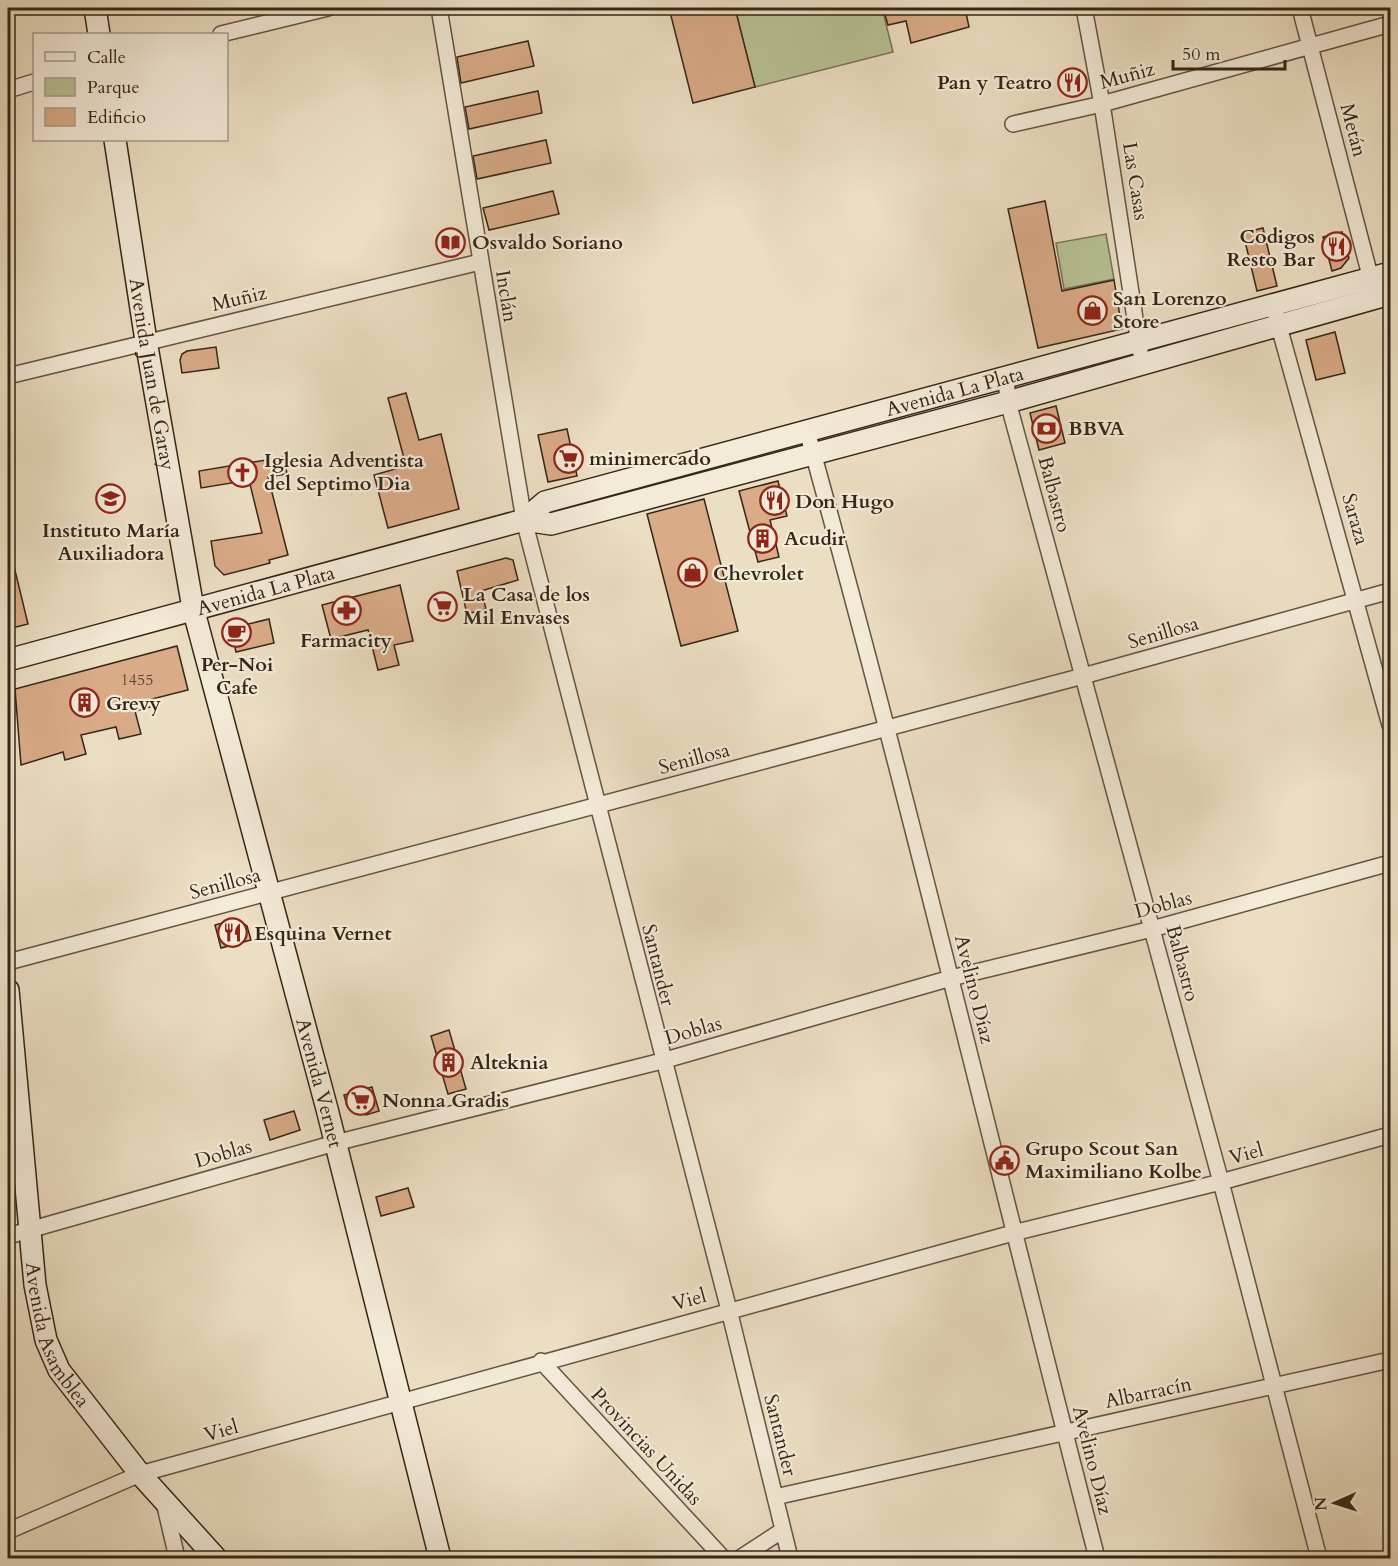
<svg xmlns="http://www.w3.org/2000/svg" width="1398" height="1566" viewBox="0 0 1398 1566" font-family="Cardo,serif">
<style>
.green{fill:#b7c194;stroke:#767455;stroke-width:1.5}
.building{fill:#d9ab87;stroke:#342616;stroke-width:1.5}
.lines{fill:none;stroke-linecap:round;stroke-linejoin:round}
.minor-casing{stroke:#625441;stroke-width:18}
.secondary-casing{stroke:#342616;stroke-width:24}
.minor{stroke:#f3ead8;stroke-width:15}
.secondary{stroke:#f3ead8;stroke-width:21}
.labels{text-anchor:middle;stroke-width:4.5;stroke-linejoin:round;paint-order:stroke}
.number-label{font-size:16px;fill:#5d4732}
.street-label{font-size:20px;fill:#342616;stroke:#f3ead8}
.poi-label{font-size:20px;font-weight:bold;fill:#342616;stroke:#f3ead8;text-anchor:start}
</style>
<rect width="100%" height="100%" fill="#ecdec3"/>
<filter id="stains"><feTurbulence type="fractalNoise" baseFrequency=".00333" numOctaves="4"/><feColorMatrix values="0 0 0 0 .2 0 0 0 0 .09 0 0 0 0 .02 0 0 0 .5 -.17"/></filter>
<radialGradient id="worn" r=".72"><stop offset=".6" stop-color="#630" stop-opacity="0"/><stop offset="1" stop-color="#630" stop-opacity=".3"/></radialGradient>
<path class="green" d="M735,8H882L893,52L755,87Z
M1106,234L1114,279L1064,289L1056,243Z"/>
<path class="building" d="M669,8H735L755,87L693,103Z
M883,8H965L969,27L911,43L906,21L888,25Z
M528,41L534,66L461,83L457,57Z
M538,91L542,113L469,129L465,107Z
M546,140L551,163L477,179L473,156Z
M553,191L559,214L489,230L483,208Z
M1045,201L1062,291L1114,280L1122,329L1038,348L1008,209Z
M1263,228L1277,286L1257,291L1243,233Z
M1342,232L1349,258L1341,268L1332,271L1323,237Z
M1335,332L1345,373L1316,380L1306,340Z
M216,347L219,368L182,373L180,360L182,354L187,351Z
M406,393L419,440L441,434L459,509L388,528L374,475L406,466L388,398Z
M1056,406L1065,443L1039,450L1030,413Z
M567,429L577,476L548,482L538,435Z
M284,457L287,474L268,477L288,555L269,560L270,563L224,575L215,566L211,541L262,533L249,480L201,488L199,471Z
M778,481L787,516L770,520L779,557L758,562L739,491Z
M704,499L738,631L681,646L647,514Z
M8,558H12L28,624L8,629Z
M506,558L513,560L518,580L481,591L486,609L467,614L457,571Z
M400,585L413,641L394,645L399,665L378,670L368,630L331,639L322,605Z
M269,619L274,643L236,652L232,634L236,627Z
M177,646L188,690L152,699L154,706L135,711L141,734L119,739L116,727L81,735L86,754L65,760L63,752L21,765L15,689Z
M237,919L247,926L251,940L221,948L215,925Z
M449,1030L466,1089L448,1094L431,1036Z
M372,1087L379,1111L366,1115L347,1106L344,1095Z
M294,1111L300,1130L270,1140L264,1120Z
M408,1188L414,1207L381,1216L376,1197Z"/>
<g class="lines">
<defs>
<path id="minor" d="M439,8L524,520L729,1310L790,1558
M1084,8L1102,104L1140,351
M1300,8L1373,287
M221,34L328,8
M8,90L34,82
M1013,124L1102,104L1390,24
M1273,305L1390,725
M8,376L480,262
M1006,378L1008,402L1221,1182L1319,1558
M807,431C911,805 1000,1183 1097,1558
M8,962L1083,676L1390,591
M8,1236L335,1143L662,1061L951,978L1152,929L1390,863
M541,1361L723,1558
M775,1497L1390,1360
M164,1502L177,1558
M8,1531L140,1474L1013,1233L1221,1182L1390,1135
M740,1558L783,1530"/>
<g id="secondary">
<path d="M95,8L99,34"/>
<path id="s1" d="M115,140L146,341L193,608L327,1109L440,1558"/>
<path id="s2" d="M524,520L545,502L1390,273"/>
<path id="s3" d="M8,660L524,520L551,524L1008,402L1390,294"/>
<path id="s4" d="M8,990L35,1285L46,1340L59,1370L140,1474L216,1558"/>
</g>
</defs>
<use href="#minor" class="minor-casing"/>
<use href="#secondary" class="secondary-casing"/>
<use href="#minor" class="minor"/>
<use href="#secondary" class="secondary"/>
</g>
<defs>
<symbol id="restaurant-ring" viewBox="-11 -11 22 22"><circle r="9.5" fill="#f3ead8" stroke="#8f2418" stroke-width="1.5"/><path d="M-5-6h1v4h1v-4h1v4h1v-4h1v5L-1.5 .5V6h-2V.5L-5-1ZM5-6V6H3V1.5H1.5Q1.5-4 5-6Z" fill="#8f2418"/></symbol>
<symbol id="library-ring" viewBox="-11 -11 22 22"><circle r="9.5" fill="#f3ead8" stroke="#8f2418" stroke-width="1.5"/><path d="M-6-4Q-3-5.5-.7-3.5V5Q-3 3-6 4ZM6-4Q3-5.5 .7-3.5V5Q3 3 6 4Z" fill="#8f2418"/></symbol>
<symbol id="shop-ring" viewBox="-11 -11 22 22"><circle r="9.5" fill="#f3ead8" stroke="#8f2418" stroke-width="1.5"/><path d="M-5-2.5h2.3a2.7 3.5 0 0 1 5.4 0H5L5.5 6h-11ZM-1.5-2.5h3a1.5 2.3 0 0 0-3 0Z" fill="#8f2418"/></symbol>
<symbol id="bank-ring" viewBox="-11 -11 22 22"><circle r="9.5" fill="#f3ead8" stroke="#8f2418" stroke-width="1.5"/><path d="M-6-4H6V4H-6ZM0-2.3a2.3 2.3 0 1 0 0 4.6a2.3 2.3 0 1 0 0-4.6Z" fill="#8f2418"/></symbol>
<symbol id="supermarket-ring" viewBox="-11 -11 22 22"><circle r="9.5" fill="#f3ead8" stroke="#8f2418" stroke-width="1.5"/><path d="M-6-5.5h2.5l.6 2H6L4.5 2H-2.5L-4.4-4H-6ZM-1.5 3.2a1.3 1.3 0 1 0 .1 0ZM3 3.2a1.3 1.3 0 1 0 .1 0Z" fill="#8f2418"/></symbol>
<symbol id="church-ring" viewBox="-11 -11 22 22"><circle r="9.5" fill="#f3ead8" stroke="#8f2418" stroke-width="1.5"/><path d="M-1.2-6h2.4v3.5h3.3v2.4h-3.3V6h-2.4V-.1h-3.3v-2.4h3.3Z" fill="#8f2418"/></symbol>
<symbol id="school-ring" viewBox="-11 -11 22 22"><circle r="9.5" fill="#f3ead8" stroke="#8f2418" stroke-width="1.5"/><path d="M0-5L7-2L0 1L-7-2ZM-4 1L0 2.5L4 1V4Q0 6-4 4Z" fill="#8f2418"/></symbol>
<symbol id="building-ring" viewBox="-11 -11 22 22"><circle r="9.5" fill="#f3ead8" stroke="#8f2418" stroke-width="1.5"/><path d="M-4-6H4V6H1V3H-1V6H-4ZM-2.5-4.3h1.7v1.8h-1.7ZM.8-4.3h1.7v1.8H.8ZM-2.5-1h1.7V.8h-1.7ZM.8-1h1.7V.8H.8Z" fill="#8f2418"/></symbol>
<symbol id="pharmacy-ring" viewBox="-11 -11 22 22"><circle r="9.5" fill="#f3ead8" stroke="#8f2418" stroke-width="1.5"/><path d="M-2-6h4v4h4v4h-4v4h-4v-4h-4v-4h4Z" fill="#8f2418"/></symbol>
<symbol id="cafe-ring" viewBox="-11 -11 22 22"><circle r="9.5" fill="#f3ead8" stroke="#8f2418" stroke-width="1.5"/><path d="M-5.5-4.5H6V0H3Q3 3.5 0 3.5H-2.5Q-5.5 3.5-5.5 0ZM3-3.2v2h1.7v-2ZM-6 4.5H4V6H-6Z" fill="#8f2418"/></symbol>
<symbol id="civic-ring" viewBox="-11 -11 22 22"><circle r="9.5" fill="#f3ead8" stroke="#8f2418" stroke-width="1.5"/><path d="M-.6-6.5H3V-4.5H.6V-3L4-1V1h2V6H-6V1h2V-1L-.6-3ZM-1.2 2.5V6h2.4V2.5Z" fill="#8f2418"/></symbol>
</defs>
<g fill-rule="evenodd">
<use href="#restaurant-ring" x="1056" y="66" width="33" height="33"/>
<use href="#library-ring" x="434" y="226" width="33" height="33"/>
<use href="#restaurant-ring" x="1320" y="230" width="33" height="33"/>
<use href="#shop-ring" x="1076" y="294" width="33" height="33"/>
<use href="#bank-ring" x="1030" y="412" width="33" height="33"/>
<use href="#supermarket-ring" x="552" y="442" width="33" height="33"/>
<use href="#church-ring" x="226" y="456" width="33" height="33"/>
<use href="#school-ring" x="94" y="482" width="33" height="33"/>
<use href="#restaurant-ring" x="758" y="484" width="33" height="33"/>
<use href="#building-ring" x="746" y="522" width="33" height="33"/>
<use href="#shop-ring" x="676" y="556" width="33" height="33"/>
<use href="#supermarket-ring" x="426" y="590" width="33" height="33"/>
<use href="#pharmacy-ring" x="330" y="594" width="33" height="33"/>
<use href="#cafe-ring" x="220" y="616" width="33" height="33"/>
<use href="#building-ring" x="68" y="686" width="33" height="33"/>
<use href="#restaurant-ring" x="216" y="916" width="33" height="33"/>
<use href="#building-ring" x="432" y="1046" width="33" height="33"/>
<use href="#supermarket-ring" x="344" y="1084" width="33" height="33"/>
<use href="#civic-ring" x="988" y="1144" width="33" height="33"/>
</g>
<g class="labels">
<g class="number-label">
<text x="137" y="685">1455</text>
</g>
<g class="street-label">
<text transform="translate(1127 75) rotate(-15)" y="7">Muñiz</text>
<text transform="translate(1354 130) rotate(75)" y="7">Metán</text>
<text transform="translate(1136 181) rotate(81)" y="7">Las Casas</text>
<text transform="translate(507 296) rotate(81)" y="7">Inclán</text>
<text transform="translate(239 298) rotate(-13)" y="7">Muñiz</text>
<text dy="7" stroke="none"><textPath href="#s1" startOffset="237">Avenida Juan de Garay</textPath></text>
<text dy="7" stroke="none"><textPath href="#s2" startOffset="452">Avenida La Plata</textPath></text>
<text transform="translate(1055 494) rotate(75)" y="7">Balbastro</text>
<text transform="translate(1356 519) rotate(74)" y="7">Saraza</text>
<text dy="7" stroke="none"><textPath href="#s3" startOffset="267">Avenida La Plata</textPath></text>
<text transform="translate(1163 632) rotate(-16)" y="7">Senillosa</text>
<text transform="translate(694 758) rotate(-15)" y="7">Senillosa</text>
<text transform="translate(225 883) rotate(-15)" y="7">Senillosa</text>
<text transform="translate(1163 904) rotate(-15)" y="7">Doblas</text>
<text transform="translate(1183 963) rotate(75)" y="7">Balbastro</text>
<text transform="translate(659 965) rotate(76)" y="7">Santander</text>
<text transform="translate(975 989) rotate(76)" y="7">Avelino Díaz</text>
<text transform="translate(693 1030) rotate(-16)" y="7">Doblas</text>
<text dy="7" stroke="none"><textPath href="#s1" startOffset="966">Avenida Vernet</textPath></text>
<text transform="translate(223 1153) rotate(-16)" y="7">Doblas</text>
<text transform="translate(1246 1153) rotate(-15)" y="7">Viel</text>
<text transform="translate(689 1299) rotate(-15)" y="7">Viel</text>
<text dy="7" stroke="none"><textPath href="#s4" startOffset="351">Avenida Asamblea</textPath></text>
<text transform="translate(1148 1392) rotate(-12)" y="7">Albarracín</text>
<text transform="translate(221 1430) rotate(-16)" y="7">Viel</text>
<text transform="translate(781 1435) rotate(76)" y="7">Santander</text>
<text transform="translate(647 1446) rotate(47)" y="7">Provincias Unidas</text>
<text transform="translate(1093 1460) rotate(76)" y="7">Avelino Díaz</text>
</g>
<g class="poi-label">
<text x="1052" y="89" text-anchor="end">Pan y Teatro</text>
<text x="1315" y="243" text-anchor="end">Codigos<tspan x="1315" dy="23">Resto Bar</tspan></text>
<text x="472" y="249">Osvaldo Soriano</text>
<text x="1113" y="305">San Lorenzo<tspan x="1113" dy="23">Store</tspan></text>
<text x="1068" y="435">BBVA</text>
<text x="589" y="465">minimercado</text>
<text x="264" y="467">Iglesia Adventista<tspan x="264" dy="23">del Septimo Dia</tspan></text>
<text x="795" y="508">Don Hugo</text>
<text x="111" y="537" text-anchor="middle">Instituto María<tspan x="111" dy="23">Auxiliadora</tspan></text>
<text x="784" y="545">Acudir</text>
<text x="713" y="580">Chevrolet</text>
<text x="463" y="601">La Casa de los<tspan x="463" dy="23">Mil Envases</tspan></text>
<text x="346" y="647" text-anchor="middle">Farmacity</text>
<text x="237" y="671" text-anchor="middle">Per-Noi<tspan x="237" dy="23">Cafe</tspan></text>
<text x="106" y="710">Grevy</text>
<text x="254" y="940">Esquina Vernet</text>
<text x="470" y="1069">Alteknia</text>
<text x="382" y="1107">Nonna Gradis</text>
<text x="1025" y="1155">Grupo Scout San<tspan x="1025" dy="23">Maximiliano Kolbe</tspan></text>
</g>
</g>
<rect width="1398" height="1566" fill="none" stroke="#ecdec3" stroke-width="30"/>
<rect x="9" y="9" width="1380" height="1548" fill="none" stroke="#342616" stroke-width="3"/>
<rect x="15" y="15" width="1368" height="1536" fill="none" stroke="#342616" stroke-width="1.5"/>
<rect x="33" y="33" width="195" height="108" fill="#f3ead8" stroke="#a79c8a" stroke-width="1.5"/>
<rect x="45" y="52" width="30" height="9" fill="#f3ead8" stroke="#a79c8a" stroke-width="1.5"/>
<text x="87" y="63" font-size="18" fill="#342616">Calle</text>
<rect x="45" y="78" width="30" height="18" fill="#b7c194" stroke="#a79c8a" stroke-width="1.5"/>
<text x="87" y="93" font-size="18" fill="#342616">Parque</text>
<rect x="45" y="108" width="30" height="18" fill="#d9ab87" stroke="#a79c8a" stroke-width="1.5"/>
<text x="87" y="123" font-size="18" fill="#342616">Edificio</text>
<g transform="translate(1335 1503) rotate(267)" stroke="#f3ead8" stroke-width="4.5" paint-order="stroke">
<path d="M0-4.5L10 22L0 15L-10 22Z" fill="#342616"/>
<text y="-9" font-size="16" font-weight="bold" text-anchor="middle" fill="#342616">N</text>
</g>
<path d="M1173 60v9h112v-9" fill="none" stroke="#342616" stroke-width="3"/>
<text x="1182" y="60" font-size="18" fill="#342616" stroke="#f3ead8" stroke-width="4.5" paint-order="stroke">50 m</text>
<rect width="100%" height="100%" filter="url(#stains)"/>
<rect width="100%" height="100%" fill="url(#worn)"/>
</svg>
